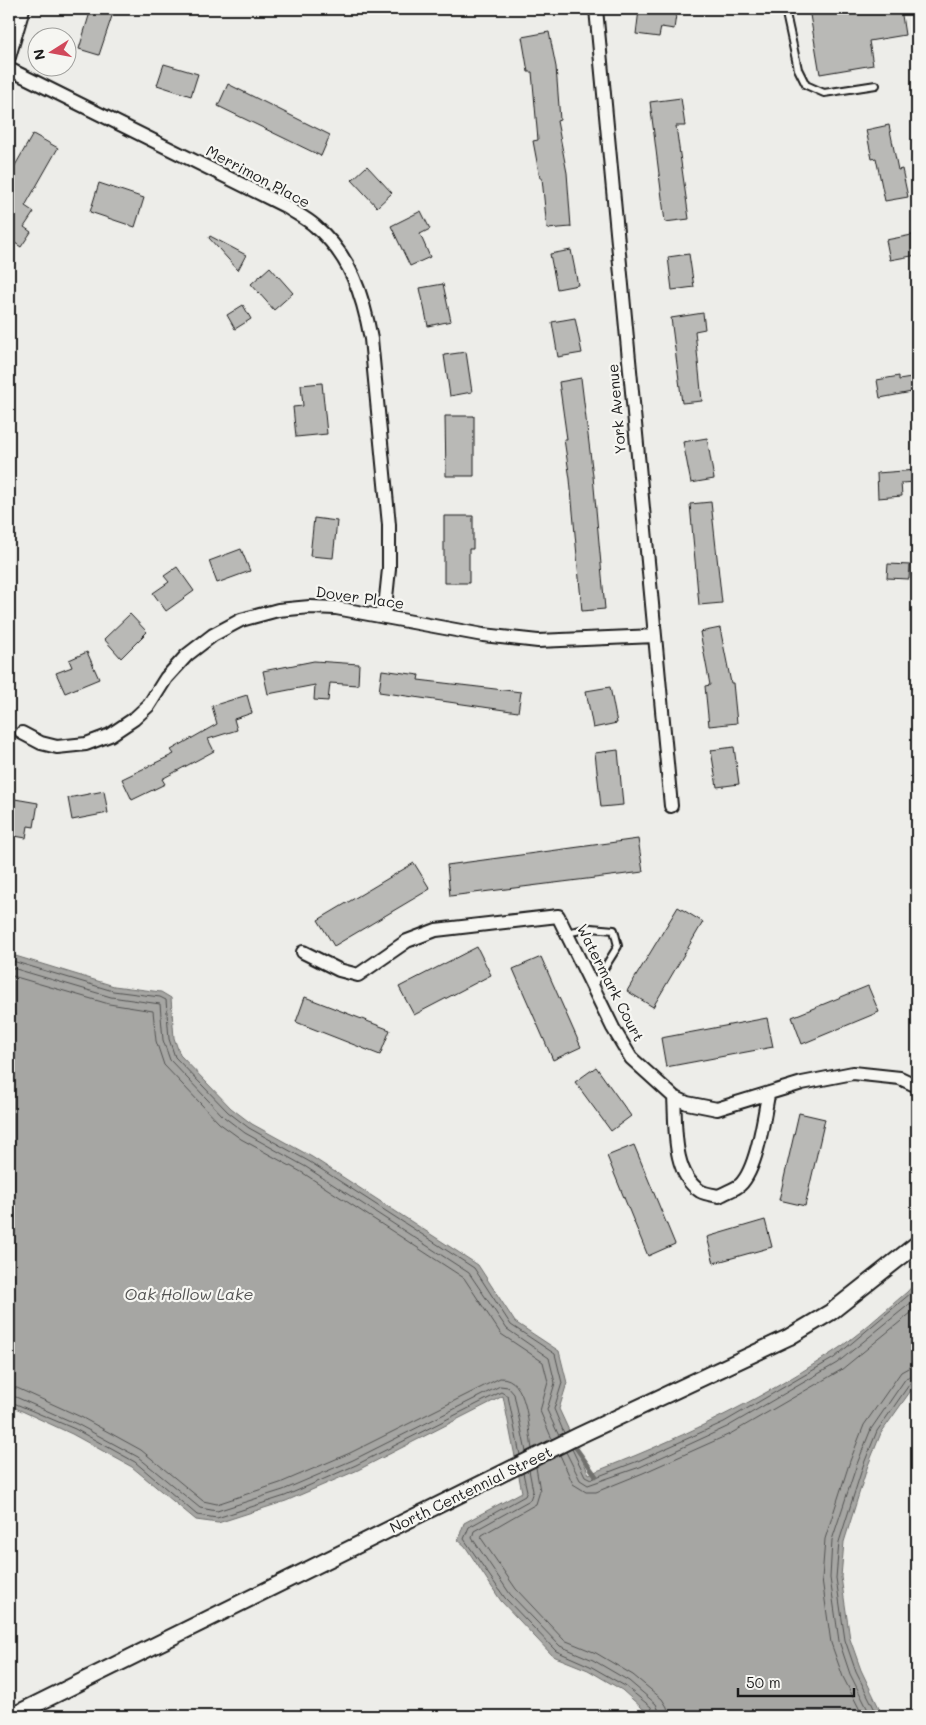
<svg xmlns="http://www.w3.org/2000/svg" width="926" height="1725" viewBox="0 0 926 1725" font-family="Mali,sans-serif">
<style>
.water{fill:#a6a6a3;stroke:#6f6f6d}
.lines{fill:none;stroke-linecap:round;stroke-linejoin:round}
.shore{stroke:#535352;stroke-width:1}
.stream{stroke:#6f6f6d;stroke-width:4.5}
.building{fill:#b9b9b6;stroke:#1c1c1c}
.service-casing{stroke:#1c1c1c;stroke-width:10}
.minor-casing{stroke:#1c1c1c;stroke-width:16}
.tertiary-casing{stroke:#1c1c1c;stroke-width:19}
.service{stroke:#f6f6f2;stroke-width:6}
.minor{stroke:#f6f6f2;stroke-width:12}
.tertiary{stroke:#f6f6f2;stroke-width:15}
.labels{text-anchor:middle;stroke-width:4.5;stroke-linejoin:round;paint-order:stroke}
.street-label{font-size:15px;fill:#1c1c1c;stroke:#f6f6f2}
.water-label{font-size:16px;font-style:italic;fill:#535352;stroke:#f6f6f2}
</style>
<rect width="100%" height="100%" fill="#edede9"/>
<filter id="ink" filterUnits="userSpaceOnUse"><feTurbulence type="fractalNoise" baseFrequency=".02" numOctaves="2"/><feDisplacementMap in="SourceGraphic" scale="10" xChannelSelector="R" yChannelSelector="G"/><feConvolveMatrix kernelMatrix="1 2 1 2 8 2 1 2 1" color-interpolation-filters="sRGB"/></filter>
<g filter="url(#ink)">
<path class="water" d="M9,954L114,986L161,992L171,998L174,1038L180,1055L231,1108L252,1124L312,1157L478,1265L515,1322L559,1351L567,1383L559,1409L589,1474C673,1442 755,1403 830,1354C857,1337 882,1313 907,1292L917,1281V1382L881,1433L867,1468L844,1542L841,1577L850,1639L861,1670L883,1716H651L622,1690L588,1670L553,1656L501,1601L465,1546L458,1540L464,1523L522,1492L503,1396L358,1470L286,1501L218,1523L196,1520L132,1467L72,1434L9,1405Z"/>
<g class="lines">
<path class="shore" d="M9,960L113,991L160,997L166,1000L169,1039L175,1057L228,1112L249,1128L310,1162L474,1268L511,1325L555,1354L562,1383L554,1409L564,1433
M9,967L111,997L160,1004L163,1040L170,1060L224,1117L245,1133L306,1167L469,1273L507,1329L549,1358L555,1383L547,1410L559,1436
M9,975L109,1004L153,1011L156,1041L164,1065L219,1123L241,1139L303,1173L464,1278L501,1334L543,1362L548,1382L540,1411L552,1439
M9,1387L17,1388L81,1417L141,1450L203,1501L217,1504L280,1483L350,1453L500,1378C528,1377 528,1427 532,1449
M9,1394L77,1424L138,1457L200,1508L217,1511L283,1490L353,1460L500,1386L508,1387L514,1394L526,1452
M9,1401L75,1429L135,1462L197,1515L217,1518L285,1496L356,1465L501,1392L508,1396L520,1455
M572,1449L585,1476L591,1479L638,1461L724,1422L834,1358L917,1288
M566,1452L580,1480L588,1485L640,1467L727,1427L837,1363L917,1298
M560,1455L573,1484L586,1492H596L643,1473L730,1434L841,1370L917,1308
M536,1467L540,1491L536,1504L482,1535L481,1538L516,1589L564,1640L596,1653L633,1675L662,1699L667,1707L669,1716
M529,1470L533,1491L530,1500L474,1531L472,1538L510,1594L560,1646L593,1660L629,1681L656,1704L661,1716
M523,1473L527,1491L525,1496L469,1527L464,1539L505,1598L556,1651L590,1666L625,1686L651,1707L655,1716
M863,1716L843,1677L831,1643L822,1579L825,1539L850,1461L864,1425L901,1372L910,1367L917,1366
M871,1716L850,1674L839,1641L830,1578L832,1540L857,1464L871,1429L906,1378L917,1373
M878,1716L856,1672L845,1640L836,1578L839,1542L863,1466L877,1431L911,1382L917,1380"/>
<path class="stream" d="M576,1448L596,1476"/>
</g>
<path class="building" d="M91,9L113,13L99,55L79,49Z
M809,9H901L905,35L869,41L873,65L820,74Z
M639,10L676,15L674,29L661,27L659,37L636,34Z
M549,32L556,67L560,120L557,121L567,173L571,227L547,229L542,178H540L533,141L538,140L532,72H528L522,37Z
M164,64L198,74L191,96L157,85Z
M228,84L330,135L321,156L218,106Z
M681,98L685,126H676L689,219L665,222L650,102Z
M889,125L898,170L902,169L908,197L885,201L876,158L872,159L866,130Z
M33,134L58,148L25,206L34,212L24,227L31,232L21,247L9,239V176Z
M367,166L392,193L377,207L352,180Z
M99,183L144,198L135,227L90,212Z
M421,211L430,229L420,234L430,257L410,266L391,226Z
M917,234V255L890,260L886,240Z
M210,236L246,255L238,270L209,238Z
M571,250L578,285L557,289L550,254Z
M689,254L694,287L672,290L668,257Z
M270,267L293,293L274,310L251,284Z
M443,284L451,321L428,326L420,288Z
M243,305L251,319L235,329L227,315Z
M703,313L705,329L695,331L702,401L682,403L671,318Z
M575,318L582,353L558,357L552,322Z
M466,352L472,392L450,396L444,355Z
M899,376V380L917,377V391L880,398L877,380Z
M581,378L593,476L605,609L582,611L570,479L564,439H567L559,382Z
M322,383L327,434L296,437L293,407L303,406L301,385Z
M445,416H474V476H446Z
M707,438L714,479L691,483L683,442Z
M917,470V482L901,483L902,496L878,498L877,473Z
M711,502L722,603L699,605L690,504Z
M444,516H473V549H469V583H444Z
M314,518L337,521L333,558L310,556Z
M241,549L250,571L217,583L209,561Z
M888,564L910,565L909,579L887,578Z
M177,567L194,591L166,611L153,593L169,582L164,576Z
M130,614L147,632L121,658L104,639Z
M720,628L731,683H733L737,723L709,726L705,686L710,685L700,632Z
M87,652L99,679L65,693L56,673L72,667L69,660Z
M314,661L359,664L358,685L330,683L328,701L314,700L315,685L268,694L263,671Z
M382,670L419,675L418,680L521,692L518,712L379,692Z
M610,687L617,723L593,728L586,691Z
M247,695L252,713L234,719L237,730L208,739L214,751L162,779L165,784L132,800L122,779L174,754L171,750L217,724L212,706Z
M734,747L739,784L717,787L711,750Z
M618,750L623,805L601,807L595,753Z
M104,791L108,813L72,820L68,798Z
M9,798L38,803L34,827L28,826L26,838L9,835Z
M638,839L643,872L450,896L447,865Z
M414,863L430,889L334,946L318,920Z
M678,907L703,922L653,1007L627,991Z
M477,947L491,975L414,1015L399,987Z
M541,957L581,1047L553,1060L513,969Z
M868,986L879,1012L802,1044L792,1017Z
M305,997L390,1030L380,1055L296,1022Z
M767,1018L773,1047L666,1067L661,1038Z
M596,1067L631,1116L611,1131L575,1082Z
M799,1113L825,1119L805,1206L779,1200Z
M634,1145L675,1244L648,1256L607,1156Z
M765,1220L772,1247L714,1263L707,1237Z"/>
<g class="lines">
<defs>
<path id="service" d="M785,9L798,69L806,85L824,93L876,85
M566,933L591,928L614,930L618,946L593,986"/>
<path id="minor" d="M596,9L671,806
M9,57L23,9
M9,69L285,206C295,213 306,218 315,226C350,255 363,295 371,339L389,525V569L384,617
M22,733L41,743L57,747L86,744L110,735L134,719L149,705L166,678L187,655L213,635L241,620L278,610L310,607L336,608L483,635L538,641L655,636
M303,952L339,970L358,975L407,941L436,930L558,916L613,1028L631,1058L674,1097L687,1103L717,1109L802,1083L853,1073L900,1078L917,1086
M674,1097C676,1126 672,1173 700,1191C705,1194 714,1195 719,1196C726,1192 735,1189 740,1185C757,1169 764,1117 768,1095"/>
<path id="tertiary" d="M12,1716L578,1436L789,1337L831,1312L917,1244"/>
</defs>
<use href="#service" class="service-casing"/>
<use href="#minor" class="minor-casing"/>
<use href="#tertiary" class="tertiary-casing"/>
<use href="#service" class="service"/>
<use href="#minor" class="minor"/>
<use href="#tertiary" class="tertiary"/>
</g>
</g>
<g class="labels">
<g class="street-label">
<text transform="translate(258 177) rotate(28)" y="5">Merrimon Place</text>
<text transform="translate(617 409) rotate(-95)" y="5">York Avenue</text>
<text transform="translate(360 598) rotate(8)" y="5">Dover Place</text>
<text transform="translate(610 983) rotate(63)" y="5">Watermark Court</text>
<text transform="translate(471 1490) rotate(-26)" y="5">North Centennial Street</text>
</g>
<g class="water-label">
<text x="189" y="1300">Oak Hollow Lake</text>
</g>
</g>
<rect width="926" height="1725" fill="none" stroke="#f6f6f2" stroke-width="30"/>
<rect x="15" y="15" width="896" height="1695" fill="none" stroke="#1c1c1c" stroke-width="2" filter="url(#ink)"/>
<g transform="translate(52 52) rotate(259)"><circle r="24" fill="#f6f6f2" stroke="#9f9f9c"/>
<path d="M0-4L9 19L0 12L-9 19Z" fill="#d1495b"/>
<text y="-8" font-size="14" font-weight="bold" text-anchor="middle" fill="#1c1c1c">N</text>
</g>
<path d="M738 1688v8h116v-8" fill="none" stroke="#1c1c1c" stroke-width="2.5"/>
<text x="746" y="1688" font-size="15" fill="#1c1c1c" stroke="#f6f6f2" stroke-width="4" paint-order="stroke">50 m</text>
</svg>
